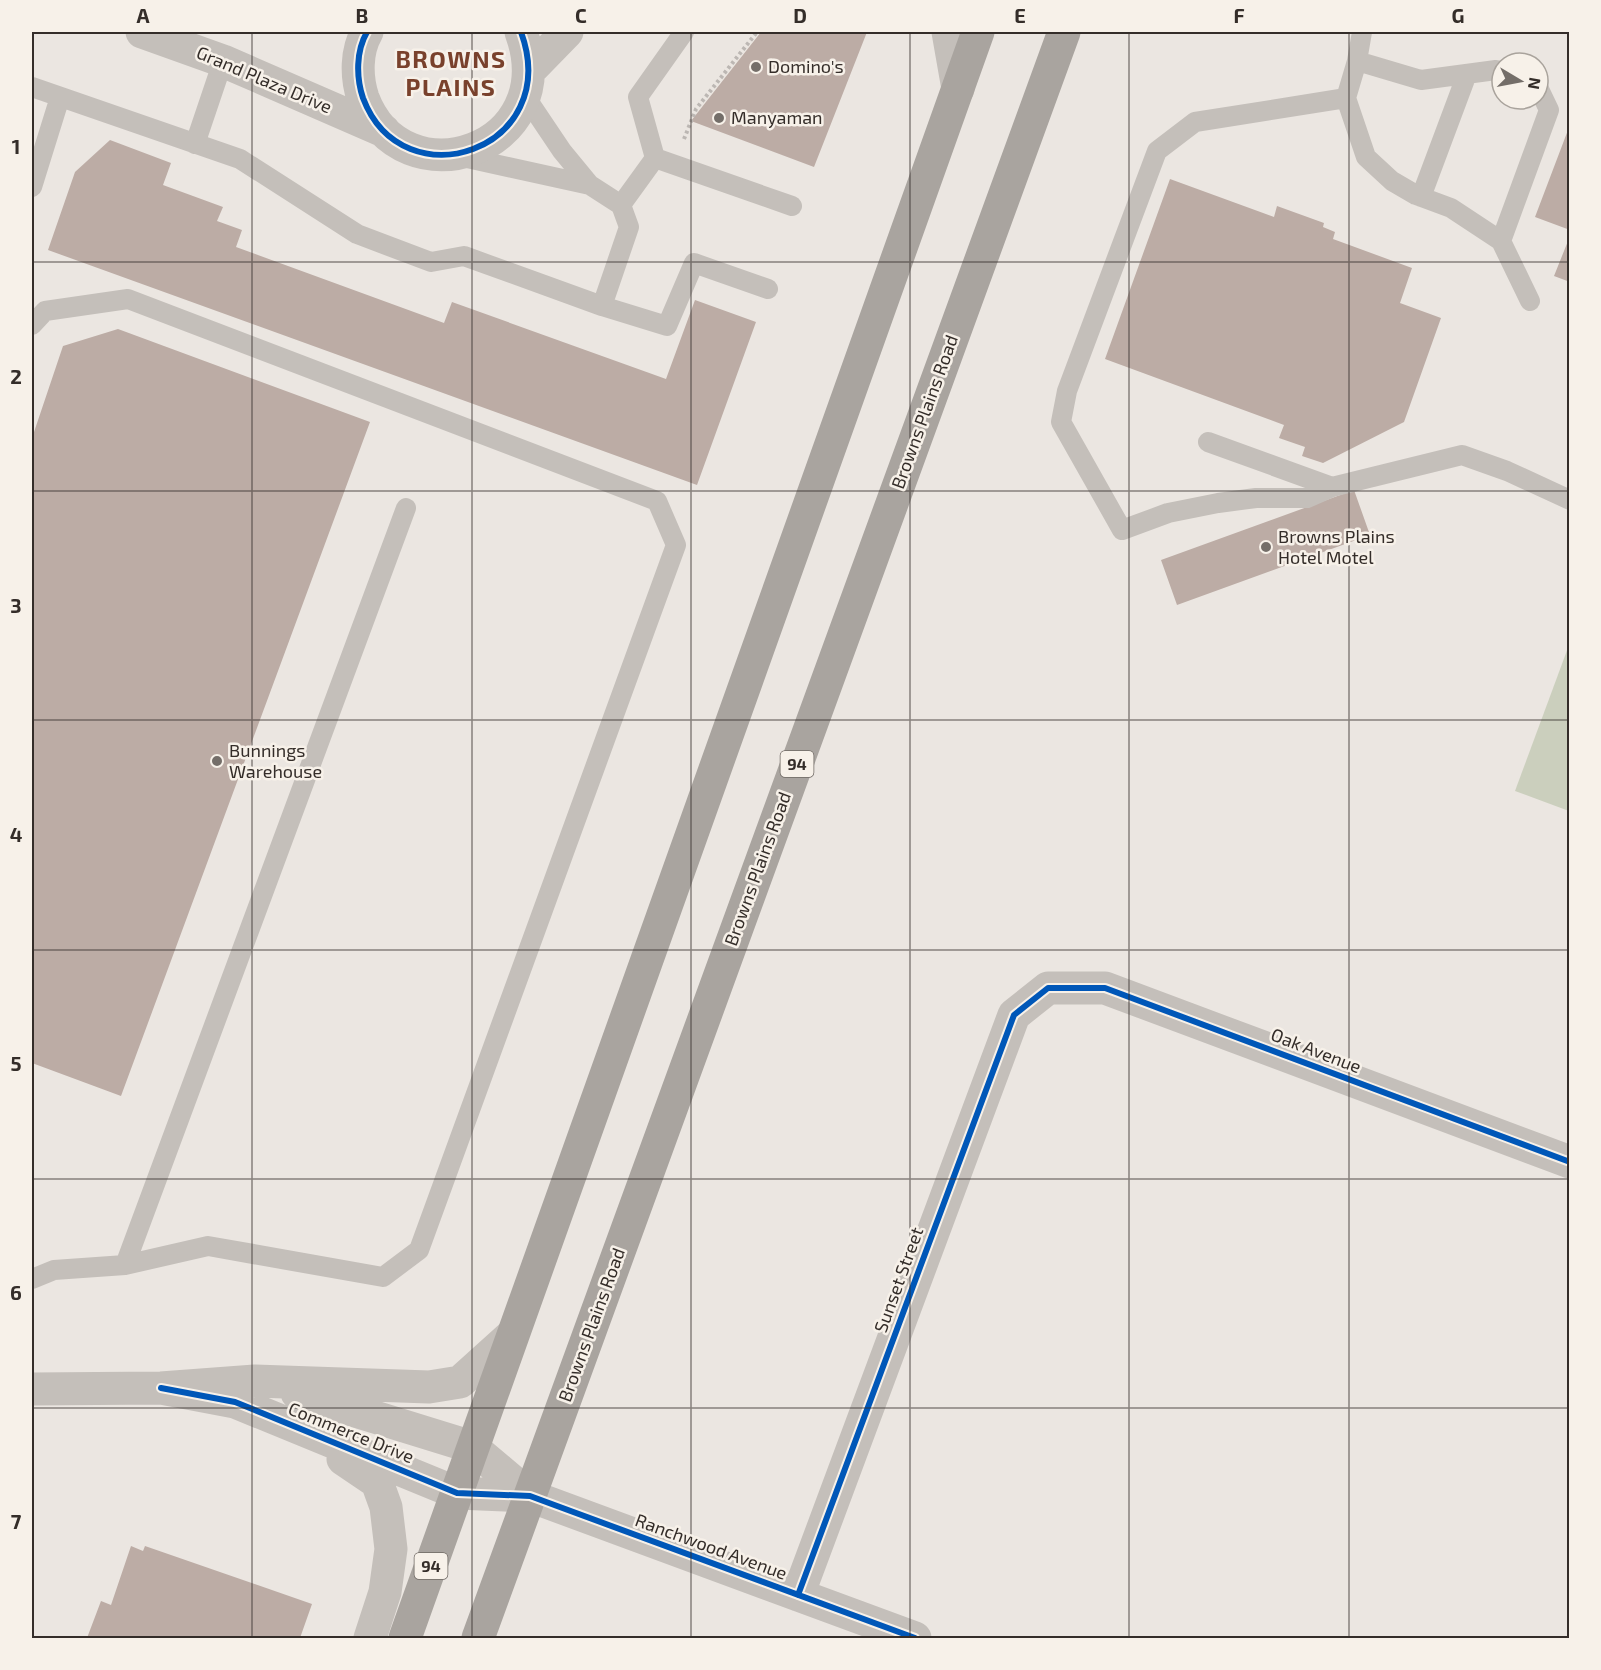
<svg xmlns="http://www.w3.org/2000/svg" width="1601" height="1670" viewBox="0 0 1601 1670" font-family="'Exo 2',sans-serif">
<style>
.green{fill:#cbcfbd}
.building{fill:#bcaca5}
.lines{fill:none;stroke-linecap:round;stroke-linejoin:round}
.path{stroke:#bcb7b3;stroke-width:4;stroke-dasharray:3 3;stroke-linecap:butt}
.service{stroke:#c4bfba;stroke-width:20}
.minor{stroke:#c4bfba;stroke-width:33}
.tertiary{stroke:#c4bfba;stroke-width:33}
.primary{stroke:#a9a49f;stroke-width:33}
.cycleway-casing{stroke:#f7f1e9;stroke-width:10}
.cycleway{stroke:#0057b8;stroke-width:6}
.grid{fill:none;stroke:#342d29;stroke-width:1.5;stroke-opacity:0.55}
.poi-dot{fill:#746e69;stroke:#f7f1e9;stroke-width:2}
.labels{text-anchor:middle;stroke-width:5;stroke-linejoin:round;paint-order:stroke}
.shield{fill:#f7f1e9;stroke:#6e6863;stroke-width:1.5}
.shield-label{font-size:16px;font-weight:bold;fill:#342d29}
.poi-label{font-size:18px;fill:#342d29;stroke:#f7f1e9;text-anchor:start}
.street-label{font-size:18px;fill:#342d29;stroke:#f7f1e9}
.district-label{font-size:24px;font-weight:bold;letter-spacing:1.5px;fill:#79412c;stroke:#f7f1e9}
.neatline{fill:none;stroke:#342d29;stroke-width:2}
.grid-label{font-size:20px;text-anchor:middle;font-weight:bold;fill:#342d29}
</style>
<rect width="100%" height="100%" fill="#ebe6e1"/>
<path class="green" d="M1569,645L1570,811H1569L1515,791Z"/>
<path class="building" d="M761,32H867L814,167L691,121Z
M1568,130H1570V230L1535,217Z
M110,140L171,163L163,185L223,207L217,221L242,230L236,247L444,323L452,302L666,379L695,300L756,322L697,485L48,250L75,172Z
M1170,179L1274,217L1277,206L1324,223L1323,227L1335,232L1333,239L1412,268L1400,303L1441,318L1404,422L1323,463L1302,456L1305,447L1279,438L1284,425L1105,359Z
M1570,236V282L1554,276Z
M118,329L370,422L121,1096L32,1063V438L63,346Z
M1354,490L1370,535L1177,605L1161,560Z
M131,1546L143,1551L145,1546L312,1604L300,1638H87L101,1601L111,1605Z"/>
<g class="lines">
<path class="path" d="M684,139L696,109L757,32"/>
<path class="service" d="M1362,32L1357,61L1346,98L1366,157L1392,181L1416,195L1451,208L1501,241L1530,301
M1357,61L1421,80L1496,70L1502,72
M32,87L240,159L357,234L431,262L464,256L602,306
M525,96L562,151L590,185L621,205L629,227L602,306L667,326L694,263L768,289
M195,144L223,61
M458,156L590,185
M655,158L792,206
M32,187L60,97
M1421,197L1467,74
M621,205L655,158L638,97L684,32
M1501,241L1549,110L1538,87
M32,325L45,311L128,299L657,501L676,545L419,1250L383,1277L208,1246L125,1265L54,1270L32,1279
M1208,442L1332,487L1462,455L1507,471L1570,500
M1332,487L1307,498H1256L1218,503L1168,513L1122,530L1061,422L1067,391L1157,151L1195,122L1346,98
M125,1265L406,508"/>
<path class="minor" d="M161,1388L235,1402L457,1493L530,1496L915,1638
M32,1389L161,1388L255,1381L429,1387L460,1382L511,1336
M297,1393L472,1447L530,1496
M343,1459L377,1482L386,1507L391,1549L385,1592L370,1638
M798,1595L1014,1015L1048,988H1105L1570,1162"/>
<path class="tertiary" d="M142,32L223,61L384,131
M367,32C356,51 356,77 363,98C403,204 564,150 521,32
M948,32L958,89
M529,71L567,32"/>
<path class="primary" d="M405,1638L978,32
M478,1638L1064,32"/>
<defs>
<path id="cycleway" d="M367,32C356,51 356,77 363,98C403,204 564,150 521,32
M161,1388L235,1402L457,1493L530,1496L915,1638
M798,1595L1014,1015L1048,988H1105L1570,1162"/>
</defs>
<use href="#cycleway" class="cycleway-casing"/>
<use href="#cycleway" class="cycleway"/>
</g>
<path class="grid" d="M252,32V1638M472,32V1638M691,32V1638M910,32V1638M1129,32V1638M1349,32V1638M32,262H1570M32,491H1570M32,720H1570M32,950H1570M32,1179H1570M32,1408H1570"/>
<g class="poi-dot">
<circle cx="756" cy="67" r="6"/>
<circle cx="719" cy="118" r="6"/>
<circle cx="1266" cy="547" r="6"/>
<circle cx="217" cy="761" r="6"/>
</g>
<g class="labels">
<g class="shield">
<rect x="780.5" y="751" width="33" height="26" rx="4.5"/>
<rect x="414.5" y="1553" width="33" height="26" rx="4.5"/>
</g>
<g class="shield-label">
<text x="797" y="770">94</text>
<text x="431" y="1572">94</text>
</g>
<g class="poi-label">
<text x="768" y="73">Domino's</text>
<text x="731" y="124">Manyaman</text>
<text x="1278" y="543">Browns Plains<tspan x="1278" dy="21">Hotel Motel</tspan></text>
<text x="229" y="757">Bunnings<tspan x="229" dy="21">Warehouse</tspan></text>
</g>
<g class="street-label">
<text transform="translate(264 80) rotate(23)" y="6">Grand Plaza Drive</text>
<text transform="translate(925 412) rotate(-70)" y="6">Browns Plains Road</text>
<text transform="translate(758 869) rotate(-70)" y="6">Browns Plains Road</text>
<text transform="translate(1316 1051) rotate(21)" y="6">Oak Avenue</text>
<text transform="translate(899 1280) rotate(-70)" y="6">Sunset Street</text>
<text transform="translate(592 1325) rotate(-70)" y="6">Browns Plains Road</text>
<text transform="translate(351 1433) rotate(22)" y="6">Commerce Drive</text>
<text transform="translate(711 1547) rotate(20)" y="6">Ranchwood Avenue</text>
</g>
<g class="district-label">
<text x="451" y="68">BROWNS<tspan x="451" dy="28">PLAINS</tspan></text>
</g>
</g>
<rect width="1601" height="1670" fill="none" stroke="#f7f1e9" stroke-width="66"/>
<g transform="translate(1520 81) rotate(100)"><circle r="28" fill="#f7f1e9" stroke="#a9a39c" stroke-width="1.5"/>
<path d="M0-4.5L10 22L0 15L-10 22Z" fill="#746e69"/>
<text y="-9" font-size="16" font-weight="bold" text-anchor="middle" fill="#342d29">N</text>
</g>
<rect x="33" y="33" width="1535" height="1604" class="neatline"/>
<g class="grid-label">
<text x="143" y="23">A</text>
<text x="362" y="23">B</text>
<text x="581" y="23">C</text>
<text x="800" y="23">D</text>
<text x="1020" y="23">E</text>
<text x="1239" y="23">F</text>
<text x="1458" y="23">G</text>
<text x="16" y="154">1</text>
<text x="16" y="384">2</text>
<text x="16" y="613">3</text>
<text x="16" y="842">4</text>
<text x="16" y="1071">5</text>
<text x="16" y="1300">6</text>
<text x="16" y="1529">7</text>
</g>
</svg>
